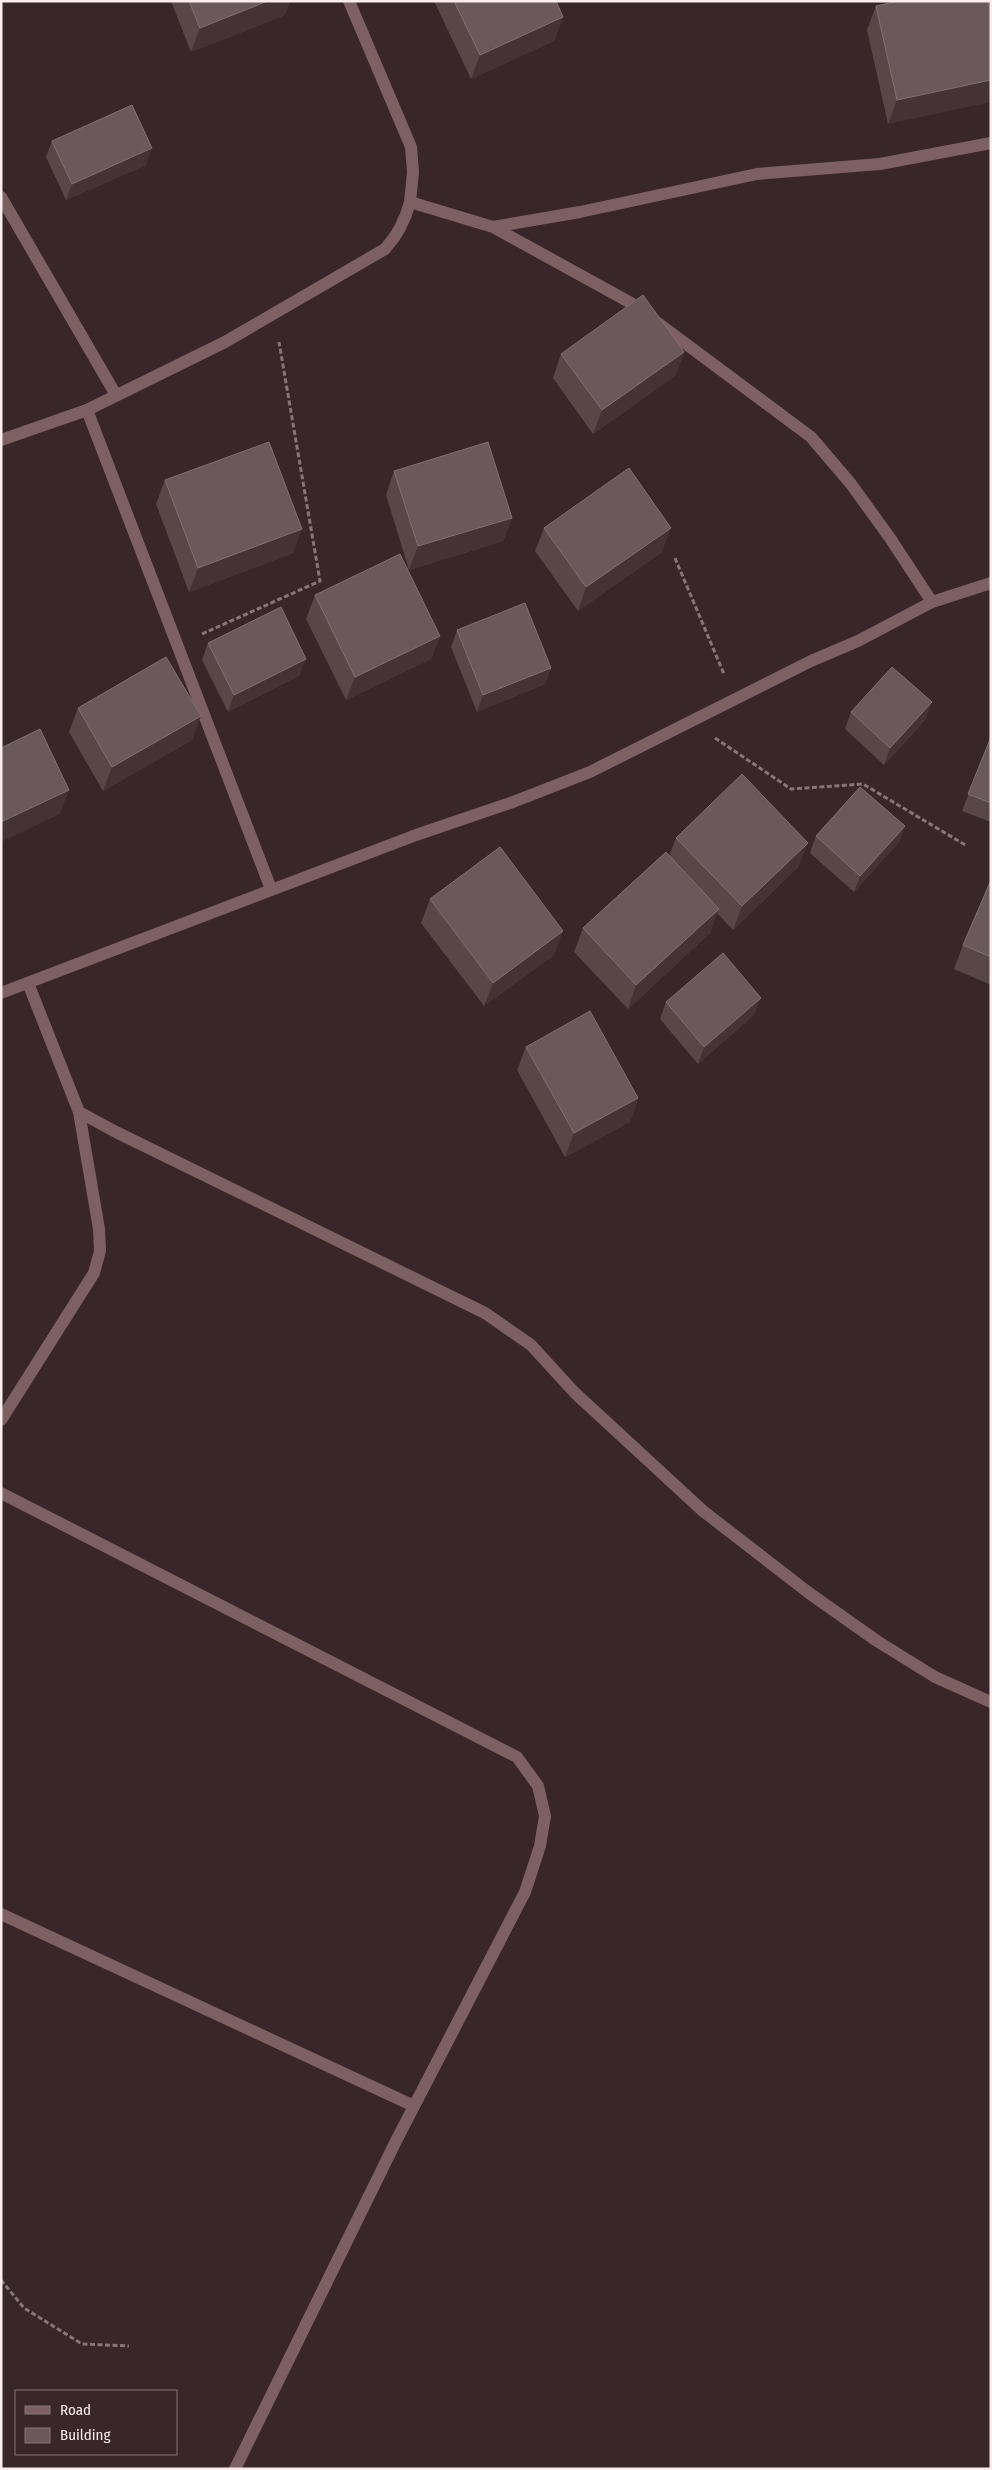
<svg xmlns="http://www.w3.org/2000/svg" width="992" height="2470" viewBox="0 0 992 2470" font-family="'Fira Sans Condensed',sans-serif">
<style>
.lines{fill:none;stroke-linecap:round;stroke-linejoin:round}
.path{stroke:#867677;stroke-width:3;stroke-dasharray:5 2.5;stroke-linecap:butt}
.street{stroke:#7c6062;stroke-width:12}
.wall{fill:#594748}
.shaded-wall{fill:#453234}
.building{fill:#6a585a;stroke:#817071}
</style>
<rect width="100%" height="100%" fill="#382628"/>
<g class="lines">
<path class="path" d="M675,558L724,674
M202,634L320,581L279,342
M715,738L791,789L863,784L967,846
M1,2280L24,2308L82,2344L129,2346"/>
<path class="street" d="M349,1L411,147L413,172L410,202
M1,197L116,395
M493,227L631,303L811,437L851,484L890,538L932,602
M87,410L271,889
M1,440L87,410L225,342L385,249C398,235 405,221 410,202L493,227L580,212L757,174L880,164L991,143
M1,993L416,835L513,802L590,772L811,661L858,641L932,602L991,583
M79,1112L116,1132L485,1313L531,1345L575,1393L703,1511L809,1593L877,1641L935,1677L991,1702
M1,1420L94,1273L100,1251L99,1229L79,1112L28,983
M1,1493L517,1757L538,1786L545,1816L540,1846L525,1892L396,2141L235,2469
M1,1914L414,2106"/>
</g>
<path class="wall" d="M171,1H290L285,15L191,52Z
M434,1H556L563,17L554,41L471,79Z
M988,1L888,124L867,30L876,6Z
M52,141L146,165L66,200L46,157Z
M684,352L675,376L593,434L553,378L561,354Z
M394,471L512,518L503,541L409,570L386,495Z
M165,480L293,553L189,592L156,504Z
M544,528L662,552L578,611L535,551Z
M315,595L440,636L431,659L346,700L306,619Z
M457,630L551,668L545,684L477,712L451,647Z
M208,643L300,675L228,712L202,660Z
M78,708L192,740L103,791L69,732Z
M851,712L926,719L884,765L845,729Z
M991,737V822L962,811Z
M905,826L899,842L854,892L810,853L816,836Z
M676,838L799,866L733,930L717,913L710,933L628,1009L574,952L583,928L669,856Z
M991,880V985L954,969L963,945Z
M430,899L554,955L484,1006L421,923Z
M666,1002L755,1014L698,1064L660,1019Z
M526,1047L638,1098L630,1122L565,1157L517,1070Z"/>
<path class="shaded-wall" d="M268,1H290L285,15L191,52L200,28Z
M563,17L554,41L471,79L480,55Z
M991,80V102L888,124L897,100Z
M152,148L146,165L66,200L72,184Z
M684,352L675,376L593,434L602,410Z
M512,518L503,541L409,570L418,546Z
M671,528L662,552L578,611L586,587Z
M302,529L293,553L189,592L198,568Z
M440,636L431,659L346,700L355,677Z
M306,659L300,675L228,712L234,695Z
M551,668L545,684L477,712L483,695Z
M932,702L926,719L884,765L890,748Z
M201,716L192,740L103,791L112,767Z
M69,790L60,814L1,842V822Z
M905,826L899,842L854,892L860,876Z
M808,843L799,866L733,930L742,906Z
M719,909L710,933L628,1009L636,985Z
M563,931L554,955L484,1006L493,983Z
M761,998L755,1014L698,1064L704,1047Z
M638,1098L630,1122L565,1157L574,1133Z"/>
<path class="building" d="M189,1H268L200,28Z
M454,1H556L563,17L480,55Z
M898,1H988L991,14V80L897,100L876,6Z
M132,105L152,148L72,184L52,141Z
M643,295L684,352L602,410L561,354Z
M269,442L302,529L198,568L165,480Z
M488,442L512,518L418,546L394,471Z
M629,468L671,528L586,587L544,528Z
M400,554L440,636L355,677L315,595Z
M525,603L551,668L483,695L457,630Z
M281,607L306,659L234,695L208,643Z
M166,657L201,716L112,767L78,708Z
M892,667L932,702L890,748L851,712Z
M40,729L69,790L1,822V748Z
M991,737V803L968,794Z
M742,774L808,843L742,906L676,838Z
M860,787L905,826L860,876L816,836Z
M500,847L563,931L493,983L430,899Z
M666,852L719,909L636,985L583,928Z
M991,880V957L963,945Z
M723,953L761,998L704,1047L666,1002Z
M590,1011L638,1098L574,1133L526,1047Z"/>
<rect width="992" height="2470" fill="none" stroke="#faedee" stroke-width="5"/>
<rect x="15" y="2390" width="162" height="65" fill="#382628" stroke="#867677"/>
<rect x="25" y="2406" width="25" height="8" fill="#7c6062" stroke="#867677"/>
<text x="60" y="2415" font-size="15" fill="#faedee">Road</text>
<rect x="25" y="2428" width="25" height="15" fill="#6a585a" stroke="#867677"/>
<text x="60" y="2440" font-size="15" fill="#faedee">Building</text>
</svg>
